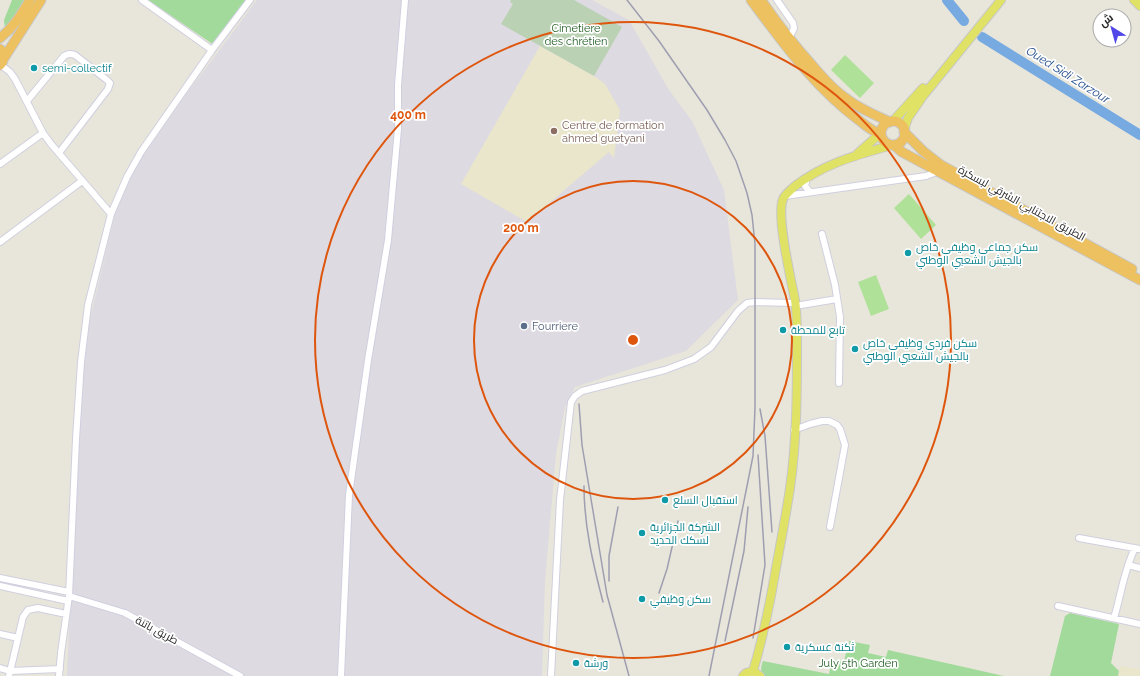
<svg xmlns="http://www.w3.org/2000/svg" width="1140" height="676" viewBox="0 0 1140 676" font-family="Raleway,Cairo,sans-serif">
<style>
.industrial{fill:#dedae1}
.education{fill:#e9e6cb}
.green{fill:#a1da9b}
.cemetery{fill:#bad1b3}
.pitch{fill:#b0e198}
.lines{fill:none;stroke-linecap:round;stroke-linejoin:round}
.river{stroke:#76aae1;stroke-width:10}
.minor-casing{stroke:#d0cfdf;stroke-width:8}
.major-casing{stroke:#c7c7c7;stroke-width:10}
.highway-casing{stroke:#c7c7c7;stroke-width:11}
.minor{stroke:#fff;stroke-width:6}
.major{stroke:#e0e266;stroke-width:8}
.highway{stroke:#edc060;stroke-width:9}
.rail{stroke:#9f9eb0;stroke-width:1.5}
.ring{fill:none;stroke:#de560d;stroke-width:2}
.culture-dot{fill:#0f9aa8;stroke:#fff;stroke-width:1.5}
.education-dot{fill:#8d6e63;stroke:#fff;stroke-width:1.5}
.service-dot{fill:#5c6f8a;stroke:#fff;stroke-width:1.5}
.labels{text-anchor:middle;stroke-width:3.5;stroke-linejoin:round;paint-order:stroke}
.park-label{font-size:11px;fill:#205c22;stroke:#fff}
.culture-label{font-size:11px;fill:#0d838f;stroke:#fff;text-anchor:start}
.education-label{font-size:11px;fill:#785e54;stroke:#fff;text-anchor:start}
.street-label{font-size:11px;fill:#272727;stroke:#fff}
.service-label{font-size:11px;fill:#4e5e75;stroke:#fff;text-anchor:start}
.water-label{font-size:12px;font-style:italic;fill:#1a4789;stroke:#fff}
.centre{fill:#de560d;stroke:#fff;stroke-width:2}
.ring-label{font-size:12px;text-anchor:middle;font-weight:bold;fill:#de560d;stroke:#fff;stroke-width:3.5;stroke-linejoin:round;paint-order:stroke}
</style>
<rect width="100%" height="100%" fill="#e8e6da"/>
<path class="industrial" d="M257,0H592L629,20L669,90L692,121L724,190L738,300L686,351L575,387L565,407L556,454L545,582L542,676H67L76,462L82,353L119,197L138,163L187,93Z"/>
<path class="education" d="M540,46L594,76L605,84L620,110L614,158L609,152L527,222L461,184Z
M1120,666L1140,669V676H1118Z"/>
<path class="green" d="M12,0H27L5,29L4,20Z
M148,0H246L214,44L211,43Z
M1070,613L1119,624L1111,663L1119,671L1118,676H1050L1065,616Z
M849,641L870,645L868,653L886,657L888,650L1004,676H763C760,670 761,667 763,661L829,674L832,659L844,661Z"/>
<path class="cemetery" d="M511,0H574L622,27L594,76L501,24L513,4L510,2Z"/>
<path class="pitch" d="M845,55L874,83L860,98L831,70Z
M909,194L936,225L921,239L894,208Z
M876,275L889,309L871,316L858,282Z"/>
<g class="lines">
<path class="river" d="M947,0L964,21
M982,37L1140,135"/>
<defs>
<path id="minor" d="M142,0L212,50
M777,0L793,23L794,28L789,39
M1,65L10,72L15,79L43,133L51,144L111,214
M27,101L64,56C68,54 70,53 75,55L107,80L110,83L108,89L59,153
M0,164L43,133
M807,178L805,186L810,192
M785,196L926,176L939,171
M822,234L835,285L840,317L839,383
M0,242L82,181
M795,306L837,299
M794,430L810,424L822,421H829L837,425L840,429L845,445L830,527
M1079,538L1140,549
M1128,565L1140,568
M0,578L69,592
M0,586L68,601
M69,596L125,613L240,676
M1058,606L1140,624
M1114,618C1121,595 1124,570 1135,548
M0,634L18,638
M0,668L10,671L60,669
M9,676L23,617L28,610L38,608L66,614
M59,676L61,653L69,596L76,439L81,362L88,305L111,214L127,177L141,152L212,50L250,0
M341,676L349,495L368,360L388,240L398,129V85L405,0
M551,676L560,500L571,402L575,396L582,391L665,370L694,359L711,347L738,311L747,303L756,302L795,303"/>
<path id="major" d="M1134,0L1140,6
M893,121L923,88
M904,130L908,118L923,96L1001,0
M857,154L874,139L881,135
M753,671C763,638 770,603 776,568C781,541 786,515 790,488C797,440 797,391 797,343C797,329 797,314 795,300C791,279 776,216 783,199C785,194 791,190 795,186C825,163 857,155 892,145
M743,676L746,673L753,671L760,676"/>
<path id="highway" d="M751,0C784,44 815,88 860,121C866,126 873,132 881,134
M761,0C777,23 793,44 812,65C822,77 833,90 847,99C860,109 875,115 890,122
M0,38C14,27 21,15 30,0
M0,49C5,54 5,60 0,65
M4,58L41,0
M881 133a12 12 0 1 1 24 0a12 12 0 1 1-24 0Z
M904,132L923,151L941,165L1132,269
M894,145L902,152L1140,280"/>
</defs>
<use href="#minor" class="minor-casing"/>
<use href="#major" class="major-casing"/>
<use href="#highway" class="highway-casing"/>
<use href="#minor" class="minor"/>
<use href="#major" class="major"/>
<use href="#highway" class="highway"/>
<path class="rail" d="M627,0L659,41L707,110L725,140L736,161L747,193L752,215L755,244V408L753,456L709,676
M579,404L582,445L607,595L629,676
M760,409L765,436L772,532
M584,486C584,526 593,564 603,602
M609,581V556L618,507
M659,593L667,569L678,521
M753,638L765,565L758,455
M725,641L744,551L748,507"/>
</g>
<g class="ring">
<circle cx="633" cy="340" r="159"/>
<circle cx="633" cy="340" r="318"/>
</g>
<g class="culture-dot">
<circle cx="34" cy="68" r="4"/>
<circle cx="908" cy="253" r="4"/>
<circle cx="783" cy="330" r="4"/>
<circle cx="855" cy="349" r="4"/>
<circle cx="665" cy="500" r="4"/>
<circle cx="642" cy="533" r="4"/>
<circle cx="642" cy="599" r="4"/>
<circle cx="787" cy="647" r="4"/>
<circle cx="576" cy="663" r="4"/>
</g>
<circle class="education-dot" cx="554" cy="131" r="4"/>
<circle class="service-dot" cx="524" cy="326" r="4"/>
<g class="labels">
<g class="park-label">
<text x="576" y="32">Cimetiere<tspan x="576" dy="13">des chrétien</tspan></text>
<text x="858" y="667">July 5th Garden</text>
</g>
<g class="culture-label">
<text x="42" y="72">semi-collectif</text>
<text x="916" y="251">سكن جماعي وظيفي خاص<tspan x="916" dy="13">بالجيش الشعبي الوطني</tspan></text>
<text x="791" y="334">تابع للمحطة</text>
<text x="863" y="347">سكن فردي وظيفي خاص<tspan x="863" dy="13">بالجيش الشعبي الوطني</tspan></text>
<text x="673" y="504">استقبال السلع</text>
<text x="650" y="531">الشركة الجزائرية<tspan x="650" dy="13">لسكك الحديد</tspan></text>
<text x="650" y="603">سكن وظيفي</text>
<text x="795" y="651">ثكنة عسكرية</text>
<text x="584" y="667">ورشة</text>
</g>
<g class="education-label">
<text x="562" y="129">Centre de formation<tspan x="562" dy="13">ahmed guetyani</tspan></text>
</g>
<g class="street-label">
<text transform="translate(1022 203) rotate(29)" y="4">الطريق الاجتنابي الشرقي لبسكرة</text>
<text transform="translate(157 630) rotate(28)" y="4">طريق باتنة</text>
</g>
<g class="service-label">
<text x="532" y="330">Fourriere</text>
</g>
<g class="water-label">
<text transform="translate(1068 75) rotate(32)" y="4">Oued Sidi Zarzour</text>
</g>
</g>
<circle cx="633" cy="340" r="6" class="centre"/>
<g class="ring-label">
<text x="408" y="119">400 m</text>
<text x="521" y="232">200 m</text>
</g>
<g transform="translate(1112 28) rotate(323)"><circle r="19" fill="#ffffff" stroke="#a9a9a9"/>
<path d="M0-3L7 15L0 10L-7 15Z" fill="#5248e7"/>
<text y="-6" font-size="11" font-weight="bold" text-anchor="middle" fill="#272727">ش</text>
</g>
</svg>
